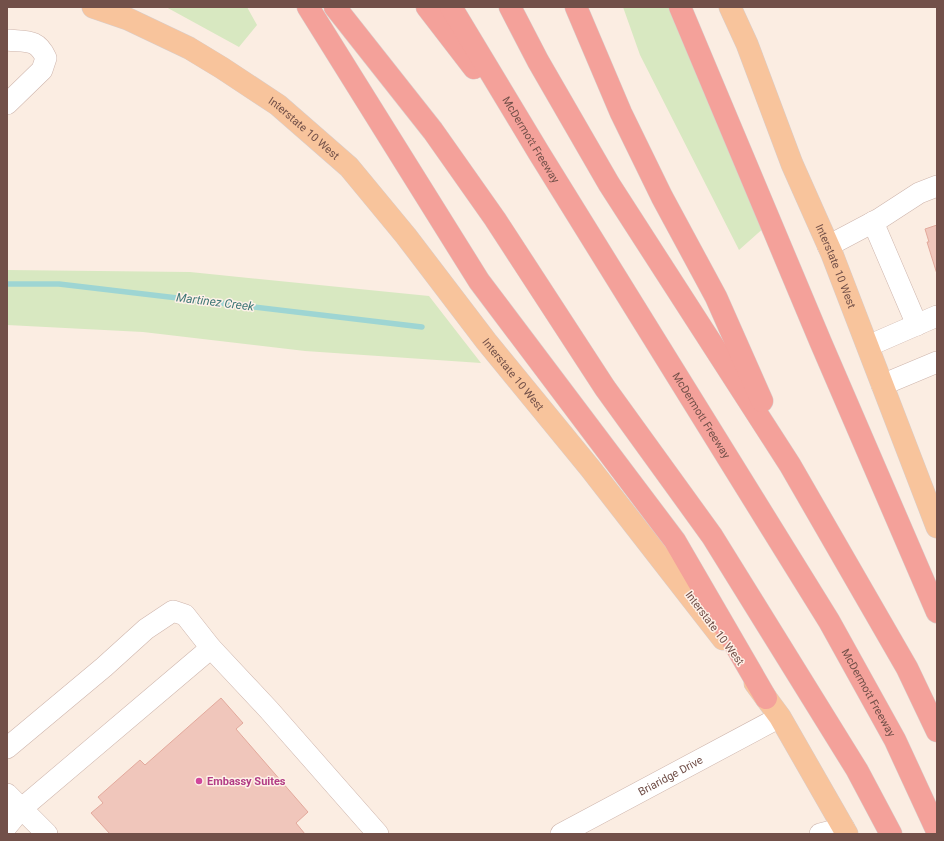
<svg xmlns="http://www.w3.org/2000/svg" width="944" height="841" viewBox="0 0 944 841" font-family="Roboto,sans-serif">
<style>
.green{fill:#d8e8c1}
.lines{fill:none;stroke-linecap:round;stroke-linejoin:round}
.stream{stroke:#9ed5d3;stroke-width:5.5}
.building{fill:#f0c6bb;stroke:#e2a99c}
.minor-casing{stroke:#ceb5ac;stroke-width:22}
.major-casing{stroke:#d8cecc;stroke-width:23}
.highway-casing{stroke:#d8cecc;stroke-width:23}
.minor{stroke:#fff;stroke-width:21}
.major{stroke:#f8c49c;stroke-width:22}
.highway{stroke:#f4a19a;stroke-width:22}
.hotel-dot{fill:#d1479c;stroke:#fef1e8;stroke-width:1.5}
.labels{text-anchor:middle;stroke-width:3;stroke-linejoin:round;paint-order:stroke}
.street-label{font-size:11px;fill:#725049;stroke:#fef1e8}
.hotel-label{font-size:11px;font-weight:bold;fill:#b23c85;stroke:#fef1e8;text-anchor:start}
.water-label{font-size:12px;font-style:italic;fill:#3e7776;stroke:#fef1e8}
</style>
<rect width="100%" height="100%" fill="#fbede2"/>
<path class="green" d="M166,7H247L257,25L239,47Z
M623,7H670L766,226L739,250L640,55Z
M7,270L190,272L429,296L481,363L305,351L143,332L7,325Z"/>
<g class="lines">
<path class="stream" d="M7,284H59L422,327"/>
</g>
<path class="building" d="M937,225V274L927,242H929L925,229Z
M221,698L243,723L236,729L308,812L296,823L305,834H110L91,813L103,803L98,797L140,760L145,765Z"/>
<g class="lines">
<defs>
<g id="minor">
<path d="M7,40C26,42 37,38 46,58L42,70L7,104"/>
<path d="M873,222L917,325"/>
<path d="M828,246L879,219L919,193L937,186"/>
<path d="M868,346L937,316"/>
<path d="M882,385L937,362"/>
<path d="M7,748L104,667L146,629L173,611L185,615L211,648L269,710L378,834"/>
<path d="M7,794L47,834"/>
<path d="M7,826L21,809L211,648"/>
<path id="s1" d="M561,834L780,717"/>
<path d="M820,834L844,828"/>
</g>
<g id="major">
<path id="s2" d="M93,7L128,19L189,48L222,68L278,105L349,167L406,236L486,341L590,468L723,639"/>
<path id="s3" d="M730,7L747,44L792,164L832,254L937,527"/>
<path d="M755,683L780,717L847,834"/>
</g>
<g id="highway">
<path d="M308,7L479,281L675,541L766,698"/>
<path d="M335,7L433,131L495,219L605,388L712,536L857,770L891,834"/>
<path d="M427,7L474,68"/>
<path id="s4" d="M451,7L539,153L829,621L895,740L937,831"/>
<path d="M510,7L538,61L609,184L790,465L907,668L937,731"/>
<path d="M576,7L621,113L662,197L716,297L762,401"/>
<path d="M680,7L821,343L937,612"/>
</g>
</defs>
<use href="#minor" class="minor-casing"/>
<use href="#major" class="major-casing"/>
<use href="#highway" class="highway-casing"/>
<use href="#minor" class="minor"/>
<use href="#major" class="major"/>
<use href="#highway" class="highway"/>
</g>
<circle class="hotel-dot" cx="199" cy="781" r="4"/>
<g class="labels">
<g class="street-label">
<text dy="4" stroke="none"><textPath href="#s2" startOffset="245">Interstate 10 West</textPath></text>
<text dy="4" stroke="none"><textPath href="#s4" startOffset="155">McDermott Freeway</textPath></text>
<text dy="4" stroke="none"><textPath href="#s3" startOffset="280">Interstate 10 West</textPath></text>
<text dy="4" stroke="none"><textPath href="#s2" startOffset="569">Interstate 10 West</textPath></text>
<text dy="4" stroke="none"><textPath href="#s4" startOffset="479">McDermott Freeway</textPath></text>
<text transform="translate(715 628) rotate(53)" y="4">Interstate 10 West</text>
<text dy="4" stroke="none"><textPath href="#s4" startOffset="803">McDermott Freeway</textPath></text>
<text dy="4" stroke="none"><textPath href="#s1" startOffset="124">Briaridge Drive</textPath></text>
</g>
<g class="hotel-label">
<text x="207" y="785">Embassy Suites</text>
</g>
<g class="water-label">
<text transform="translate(215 302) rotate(7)" y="4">Martinez Creek</text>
</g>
</g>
<rect width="944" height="841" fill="none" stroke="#725049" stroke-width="16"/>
</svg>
